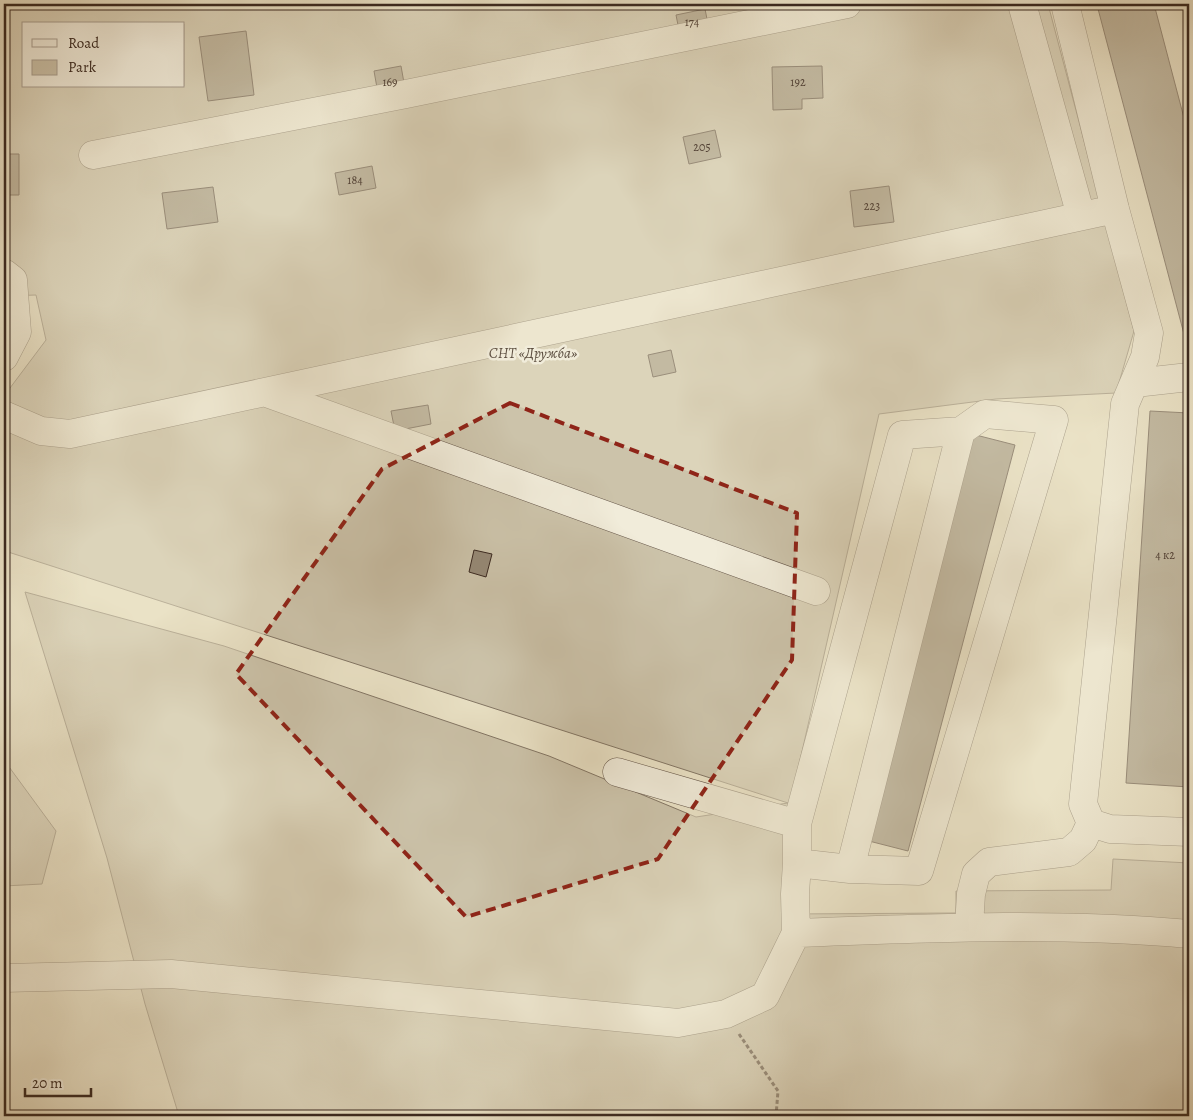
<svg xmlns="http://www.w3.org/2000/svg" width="1193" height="1120" viewBox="0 0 1193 1120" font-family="Alegreya,serif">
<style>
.green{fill:#ccc3aa;stroke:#837665;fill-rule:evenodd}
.building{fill:#968976;stroke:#3a2920}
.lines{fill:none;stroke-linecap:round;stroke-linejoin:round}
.minor-casing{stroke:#66574a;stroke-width:29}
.path{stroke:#3a2920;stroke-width:3;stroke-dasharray:4 2.5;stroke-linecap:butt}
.minor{stroke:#f1ecda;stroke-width:28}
.marked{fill:none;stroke:#8f2418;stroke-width:4;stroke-dasharray:10 6;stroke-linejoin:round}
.labels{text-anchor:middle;stroke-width:5;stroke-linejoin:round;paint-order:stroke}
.number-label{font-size:12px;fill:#514136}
.park-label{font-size:15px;font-style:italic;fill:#5e5042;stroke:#f1ecda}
</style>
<rect width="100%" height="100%" fill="#eae2c6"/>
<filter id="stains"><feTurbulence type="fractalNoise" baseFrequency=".004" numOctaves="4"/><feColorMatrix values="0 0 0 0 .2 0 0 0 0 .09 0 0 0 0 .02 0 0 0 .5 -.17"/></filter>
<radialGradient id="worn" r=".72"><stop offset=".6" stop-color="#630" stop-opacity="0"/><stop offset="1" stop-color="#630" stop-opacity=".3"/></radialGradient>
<path class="green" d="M4,4H1048L1134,331L1116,393L996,399L879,414L790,804L788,914L956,913V891L1111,890L1113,859L1189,863V1116H179L145,1004L107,858L25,592L224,646L549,756L696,817L788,803L5,551L4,541V396L46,340L36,295L4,296ZM24,24H184V86H24Z
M4,760L56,831L42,884L4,886Z"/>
<path class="building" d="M1101,4H1154L1189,137V353L1097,5Z
M705,9L709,29L680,35L676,15Z
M246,31L254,95L208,101L199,37Z
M401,66L406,94L379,99L374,71Z
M822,66L823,98L802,99V109L773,110L772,67Z
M715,130L721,157L689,164L683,137Z
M4,154H19V195H4Z
M372,166L376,188L339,195L335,173Z
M889,186L894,222L854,227L850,191Z
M213,187L218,222L167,229L162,193Z
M671,350L676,372L653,377L648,355Z
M428,405L431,424L395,431L391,411Z
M1150,411L1189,413V698L1187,738H1189V787L1126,783Z
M972,434L1015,445L908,851L865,840Z
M474,550L492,554L486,577L469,572Z"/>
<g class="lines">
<defs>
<path id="minor" d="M1022,4L1081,216
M1065,4L1115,209L1149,333L1145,357L1125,404L1083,804L1091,823L1110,829L1189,832
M93,155L406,94L847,4
M4,273L13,280L17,332L4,357
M1135,383L1189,377
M267,393L816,591
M4,415L41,431L70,434L1115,209
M797,824L902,435L961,431L985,414L1054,420L919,871L850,869L797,863
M850,869L961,431
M969,926L971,894L976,874L989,862L1069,852L1083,840L1091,823
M796,933C928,928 1058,922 1189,934
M4,978L171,974L678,1023L726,1014L765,996L796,933L795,894L797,863V824L617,772"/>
</defs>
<use href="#minor" class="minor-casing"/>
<path class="path" d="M739,1034L778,1091L776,1116"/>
<use href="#minor" class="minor"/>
</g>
<path d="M0 0H1193V1120H0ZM510,403L797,513L792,660L658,859L466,917L236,674L382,469Z" fill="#eae2c6" fill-opacity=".55" fill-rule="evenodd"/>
<path class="marked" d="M510,403L797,513L792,660L658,859L466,917L236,674L382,469Z"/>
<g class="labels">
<g class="number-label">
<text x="692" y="26">174</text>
<text x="390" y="86">169</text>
<text x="798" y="86">192</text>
<text x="702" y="151">205</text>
<text x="355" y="184">184</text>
<text x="872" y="210">223</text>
<text x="1165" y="559">4 к2</text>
</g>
<g class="park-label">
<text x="533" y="358">СНТ «Дружба»</text>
</g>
</g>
<rect width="1193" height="1120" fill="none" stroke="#eae2c6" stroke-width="20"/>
<rect x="5" y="5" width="1183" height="1110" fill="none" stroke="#3a2920" stroke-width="2.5"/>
<rect x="10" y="10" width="1173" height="1100" fill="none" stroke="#3a2920"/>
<rect x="22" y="22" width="162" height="65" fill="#f1ecda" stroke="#a89e90"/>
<rect x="32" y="39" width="25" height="8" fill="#f1ecda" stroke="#a89e90"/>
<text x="68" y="48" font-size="15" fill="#3a2920">Road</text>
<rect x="32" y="60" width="25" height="15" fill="#ccc3aa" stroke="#a89e90"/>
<text x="68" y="72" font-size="15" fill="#3a2920">Park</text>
<path d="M25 1088v8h66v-8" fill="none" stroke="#3a2920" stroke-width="2.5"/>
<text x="32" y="1088" font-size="15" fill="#3a2920" stroke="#f1ecda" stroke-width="4" paint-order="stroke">20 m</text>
<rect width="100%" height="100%" filter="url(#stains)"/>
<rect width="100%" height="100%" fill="url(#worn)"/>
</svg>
